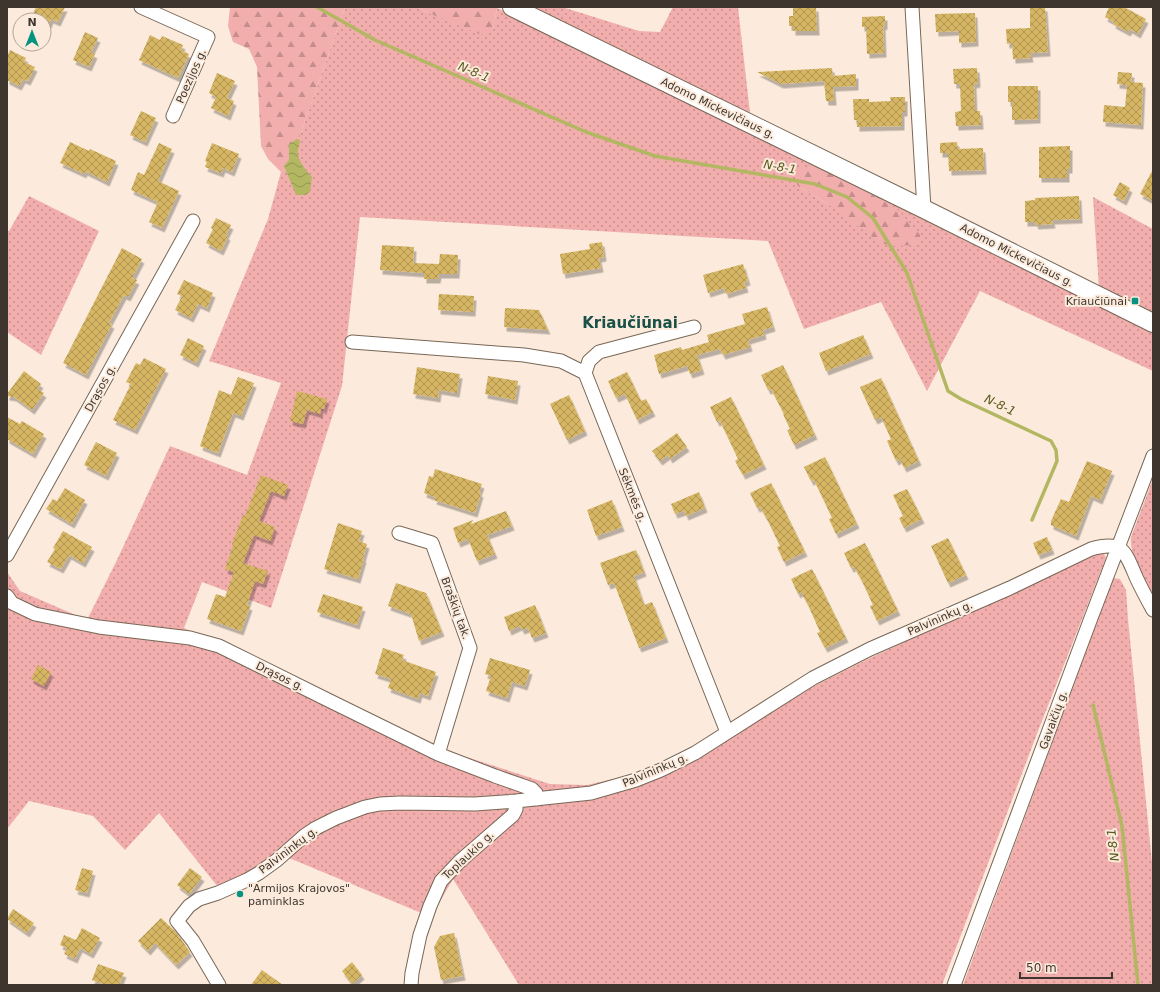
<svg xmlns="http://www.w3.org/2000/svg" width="1160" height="992" viewBox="0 0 1160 992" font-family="'DejaVu Sans',sans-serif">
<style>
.grass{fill:url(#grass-dots);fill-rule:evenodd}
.forest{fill:url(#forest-firs)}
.water{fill:url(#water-waves)}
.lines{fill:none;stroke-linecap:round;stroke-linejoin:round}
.stream{stroke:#b3b761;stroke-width:3.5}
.building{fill:url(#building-cross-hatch);filter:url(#shadow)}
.minor-casing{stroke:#786756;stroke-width:15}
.secondary-casing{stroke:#786756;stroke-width:20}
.minor{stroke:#fff;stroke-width:13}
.secondary{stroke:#fff;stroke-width:18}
.poi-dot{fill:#039380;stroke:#fcebdc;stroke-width:1.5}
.labels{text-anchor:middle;stroke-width:4;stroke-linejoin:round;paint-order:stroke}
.street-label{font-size:11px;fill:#3e362e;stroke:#fcebdc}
.poi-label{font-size:11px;fill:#3e362e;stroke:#fcebdc;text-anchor:end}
.water-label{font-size:12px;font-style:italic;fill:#57591b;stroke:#fcebdc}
.district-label{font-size:15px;font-weight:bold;fill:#195047;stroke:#fcebdc}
</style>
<defs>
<pattern id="grass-dots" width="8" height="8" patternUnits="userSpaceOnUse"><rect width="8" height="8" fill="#f1aead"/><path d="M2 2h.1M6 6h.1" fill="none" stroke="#c58e8d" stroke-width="1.8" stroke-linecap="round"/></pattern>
<pattern id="forest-firs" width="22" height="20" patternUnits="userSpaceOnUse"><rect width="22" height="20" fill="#f1aead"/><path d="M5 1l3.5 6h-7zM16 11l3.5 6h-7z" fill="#c58e8d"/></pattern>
<pattern id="water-waves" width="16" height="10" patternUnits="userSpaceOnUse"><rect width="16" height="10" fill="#b3b761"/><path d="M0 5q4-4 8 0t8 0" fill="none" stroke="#939650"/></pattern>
<pattern id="building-cross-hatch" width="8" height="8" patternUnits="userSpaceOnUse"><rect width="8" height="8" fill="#d6b663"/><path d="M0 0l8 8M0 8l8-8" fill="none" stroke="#af9552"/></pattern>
<filter id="shadow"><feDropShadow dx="2.5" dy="4.5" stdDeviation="0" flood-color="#0004"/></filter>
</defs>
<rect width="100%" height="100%" fill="#fcebdc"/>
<path class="grass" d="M345,7H417L431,14L493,30L497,8L576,45L1153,330V371L980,291L927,391L881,302L804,329L768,241L360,217L342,386L271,608L202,582L184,628L448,751L550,784L587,785L643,772L868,659L1097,553L1104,554L1106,558L1038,731L942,985H519L453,879L431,917L277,853L251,871L218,887L159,813L125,850L93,816L29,801L7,829V572L20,591L87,620L117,560L170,446L247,475L281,383L209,361L268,219L281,172L289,167ZM814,166L831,206L798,186Z
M535,7H562L639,31L660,32L673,7H738L750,113L534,10Z
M29,196L99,231L41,355L7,332V231H9Z
M1093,197L1153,229V313L1099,288Z
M1153,479V598C1145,582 1129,555 1131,537Z
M1113,578L1120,579L1126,590L1128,619L1153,873V985H963Z"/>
<path class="forest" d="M230,7H345L289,167L281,172L268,159L261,146L257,67L249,49L233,42L228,26Z
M417,7H496L497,8L493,30L488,35L479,34L431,14Z
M814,166L828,170L897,209L920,235V241L914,245L891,246L879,242L831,206L798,186L795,178C800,168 803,168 814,166Z"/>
<path class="water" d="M297,139L300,140C300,145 297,150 298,154C298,161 307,172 312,177L310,192L305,195H296L284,166L289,160V144Z"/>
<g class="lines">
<path class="stream" d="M317,7L375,40L586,132L655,156L815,184L847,197L873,218L907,273L948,391L961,399L1051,441L1056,450L1057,461L1032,520
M1093,705L1122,826L1138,985"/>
</g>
<path class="building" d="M36,7H65L58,22L51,19L49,24L44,22V20H41L32,16Z
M793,7H816L817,31H793V26H789V16H793Z
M1030,7H1045L1048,52L1030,53L1031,58L1013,59L1012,43L1007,44L1006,29L1030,28Z
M1109,7H1124L1146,19L1138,34L1130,29L1128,32L1113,24L1114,22L1105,17Z
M975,13L976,42L959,43V31L936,32L935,14Z
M885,16V25L883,26L884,53L867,54L866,27H862V17Z
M85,32L98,38L91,52L95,54L89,67L73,60Z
M150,35L160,40L162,36L183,45L181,50L189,54L178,78L139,60Z
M10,50L26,58L24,62L35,67L28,81L23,79L19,86L7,80V57Z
M832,68L833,76L856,74V86L833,87L834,101H826L824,81L781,84L757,72Z
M977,68L978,83L974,84L975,111H980L981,125L956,126L955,112L961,111L960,84H954L953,69Z
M1118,72L1132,73L1131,82L1143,83L1141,125L1103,122L1104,105L1125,107L1127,85L1117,84Z
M217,73L235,81L227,98L234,101L228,116L211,108L216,97L209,93Z
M1008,86H1038V119L1012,120V102H1008Z
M890,97H905V112H902V126L857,127V120H854L853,99H869V102L891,101Z
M141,111L156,118L145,142L130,135Z
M70,142L89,151L90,149L116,161L107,182L85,171L84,174L60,163Z
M957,142L958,149L983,148L984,170L949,171L948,153H940V143Z
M159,143L172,149L158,181L179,191L162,228L149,222L158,202L131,190L138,172L144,175Z
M212,143L239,154L232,172L223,168L221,173L205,167L207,162L205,161Z
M1070,146V169H1067V178H1039V147Z
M1153,169V201L1140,194Z
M1120,182L1130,188L1124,201L1113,195Z
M1079,196L1080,219L1052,220L1053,224L1036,225L1035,222H1025V201L1035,200V198Z
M216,218L231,225L226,235L228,236L221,251L206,243L213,229L211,228Z
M602,242L604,257L599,258L601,268L563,274L560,254L590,249L589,244Z
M382,245L414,247L413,263L439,264L440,254L458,255L457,274H439L438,279H424V273L380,270Z
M122,248L142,259L132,278L137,280L128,297L124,295L109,323L112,324L86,375L63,363Z
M743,264L748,281L744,282L746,288L726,294L724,288L708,293L703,275Z
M184,280L213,293L207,308L198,304L191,318L175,310L182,296L177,294Z
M439,294L474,296L473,312L438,310Z
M767,307L773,327L763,330L764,335L748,340L750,347L723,355L720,349L697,355L702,370L690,374L687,366L659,374L654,355L681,347L682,350L709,342L707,335L745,324L742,314Z
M505,308L539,310L548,330L504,327Z
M863,335L871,354L826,371L819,353Z
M188,338L204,346L196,363L180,355Z
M144,358L166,369L135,430L113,420L131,384L126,382L136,363L140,365Z
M783,365L815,435L794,445L787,430L790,429L783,414H784L771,389L768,390L761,375Z
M417,367L460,374L457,393L439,390L438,398L413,394Z
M24,371L41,384L37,389L44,393L32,410L14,397L7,396V394Z
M627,372L641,401L646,399L653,412L637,420L625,394L616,398L608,381Z
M488,376L518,381L515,400L485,394Z
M238,377L254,383L241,416L233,413L218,453L200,446L219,390L231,395Z
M881,378L919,461L904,468L900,459L896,461L887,441L891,439L881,417L875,420L860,387Z
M297,391L327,399L324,409L321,408L320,414L307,410L303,424L290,421Z
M569,395L585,431L567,440L550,404Z
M731,397L764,465L743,475L735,461L738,459L731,444L720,421L717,422L710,407Z
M7,417L20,424L22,421L44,434L33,454L7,439Z
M677,433L687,447L670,459L668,455L660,461L652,451Z
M96,442L117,453L106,476L84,465Z
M825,457L857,524L836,534L829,519L832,518L825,503L814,480L811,481L804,467Z
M1087,461L1112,471L1100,500L1091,496L1076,536L1051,525V521L1061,499L1069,502Z
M435,469L482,484L479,492L481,493L475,513L434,500L435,497L424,493L429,476L433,477Z
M261,475L288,485L284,496L271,491L259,521L275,527L270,541L254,535L243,563L268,571L263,584L255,581L247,605L250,606L241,631L207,619L216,594L225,597L234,572L225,569L233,545L232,544L243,515L245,516Z
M771,483L805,552L784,562L777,547L780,546L768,521L760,507L757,508L750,493Z
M65,488L85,500L72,524L46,509L53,499L57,501Z
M907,489L922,519L904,528L899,518L903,516L893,495Z
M699,492L705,508L686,516L684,511L675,514L671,504Z
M612,500L622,527L596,536L587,510Z
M506,511L512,526L487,535L495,554L477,561L468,539L458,543L453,528L473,520L471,524Z
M338,523L362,531L359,541L367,544L363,558H364L358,579L324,569Z
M63,531L92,547L83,563L69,555L61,569L47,562L55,549L53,548Z
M1047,537L1052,550L1038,555L1033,543Z
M948,538L966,575L948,583L931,546Z
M865,543L898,611L877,621L870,606L873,605L862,581L854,567L851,568L844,553Z
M636,550L644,572L634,576L644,605L652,602L666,638L639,648L614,583L608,585L600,563Z
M812,569L846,638L825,648L817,633L820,632L809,607L801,592L798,594L791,579Z
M396,583L426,593L442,632L419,641L411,614L388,606Z
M323,594L363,607L357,625L317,612Z
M535,605L546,633L532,638L528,628L522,630L520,626L509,631L504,617Z
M383,648L404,655L402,660L436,672L428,696L420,693L418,699L388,688L391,679L375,674Z
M490,658L530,670L525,686L512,682L507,698L486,691L491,676L485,674Z
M38,665L51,672L44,686L31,679Z
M82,868L93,871L87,893L75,890Z
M190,868L202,877L189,894L177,885Z
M13,909L34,923L27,933L7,919Z
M161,918L176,932L190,952L176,965L155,943L148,951L138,941Z
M82,928L100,938L91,954L80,948L75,959L64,954L67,948L60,945L64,935L76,940Z
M454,933L463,976L441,980L434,947L440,936Z
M352,962L362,975L352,984L342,971Z
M98,964L124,973L119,985H106L92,980Z
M262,970L283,985H251Z"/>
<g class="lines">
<defs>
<path id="minor" d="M141,7L208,37L173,116
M912,7L924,209
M694,327L599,352L589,361L585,373L727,732
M352,342L524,355L561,361L585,373
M399,533L432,543L470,648L438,754
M7,555L193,221
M7,596L12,603L35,614L99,627L190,638L219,646L330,701L438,754L495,776L532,789L536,793L537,799
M219,985L193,941L177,921L189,906L199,899L218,893L247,880L259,873L277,860L304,836L316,828L336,818L365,807L380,804L400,803L475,804L516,801L591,793L636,780L661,770L695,753L813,678L870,649L1010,588L1091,549C1123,540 1125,551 1136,577C1141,588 1147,599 1153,610
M411,985L412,973L420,935L430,906L441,881L460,861L513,815L516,809V801
M954,985L1091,618L1153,456"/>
<path id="secondary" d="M512,7L924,209L1153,323"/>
</defs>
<use href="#minor" class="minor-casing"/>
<use href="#secondary" class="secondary-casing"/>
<use href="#minor" class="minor"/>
<use href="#secondary" class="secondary"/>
</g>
<g class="poi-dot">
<rect x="1131" y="297" width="8" height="8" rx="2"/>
<circle cx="240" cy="894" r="4"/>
</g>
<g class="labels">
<g class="street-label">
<text transform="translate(191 76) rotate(-66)" y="4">Poezijos g.</text>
<text transform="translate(718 108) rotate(26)" y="4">Adomo Mickevičiaus g.</text>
<text transform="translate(1017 255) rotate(27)" y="4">Adomo Mickevičiaus g.</text>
<text transform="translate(100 388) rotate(-61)" y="4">Drąsos g.</text>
<text transform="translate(633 495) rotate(68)" y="4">Sėkmės g.</text>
<text transform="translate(456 608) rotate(70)" y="4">Braškių tak.</text>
<text transform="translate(940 618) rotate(-24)" y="4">Palvininkų g.</text>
<text transform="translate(280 676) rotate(26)" y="4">Drąsos g.</text>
<text transform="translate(1053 720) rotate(-70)" y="4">Gavaičių g.</text>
<text transform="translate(655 770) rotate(-23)" y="4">Palvininkų g.</text>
<text transform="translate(288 850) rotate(-37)" y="4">Palvininkų g.</text>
<text transform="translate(468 855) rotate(-43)" y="4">Toplaukio g.</text>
</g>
<g class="poi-label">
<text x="1127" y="305">Kriaučiūnai</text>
<text x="248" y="892" text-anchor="start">"Armijos Krajovos"<tspan x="248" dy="13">paminklas</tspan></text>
</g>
<g class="water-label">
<text transform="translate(474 72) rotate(23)" y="4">N-8-1</text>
<text transform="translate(780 167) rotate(10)" y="4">N-8-1</text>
<text transform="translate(1000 405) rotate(26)" y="4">N-8-1</text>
<text transform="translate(1113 845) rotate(-97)" y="4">N-8-1</text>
</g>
<g class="district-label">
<text x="630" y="328">Kriaučiūnai</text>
</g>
</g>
<rect width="1160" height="992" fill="none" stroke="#3e362e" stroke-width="16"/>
<g transform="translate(32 32)"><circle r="19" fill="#fcebdc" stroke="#b0a396"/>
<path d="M0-3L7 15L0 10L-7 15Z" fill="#039380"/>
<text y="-6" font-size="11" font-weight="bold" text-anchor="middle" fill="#3e362e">N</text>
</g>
<path d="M1020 972v6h92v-6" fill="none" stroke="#3e362e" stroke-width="2"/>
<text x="1026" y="972" font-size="12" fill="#3e362e" stroke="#fcebdc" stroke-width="3" paint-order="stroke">50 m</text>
</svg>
